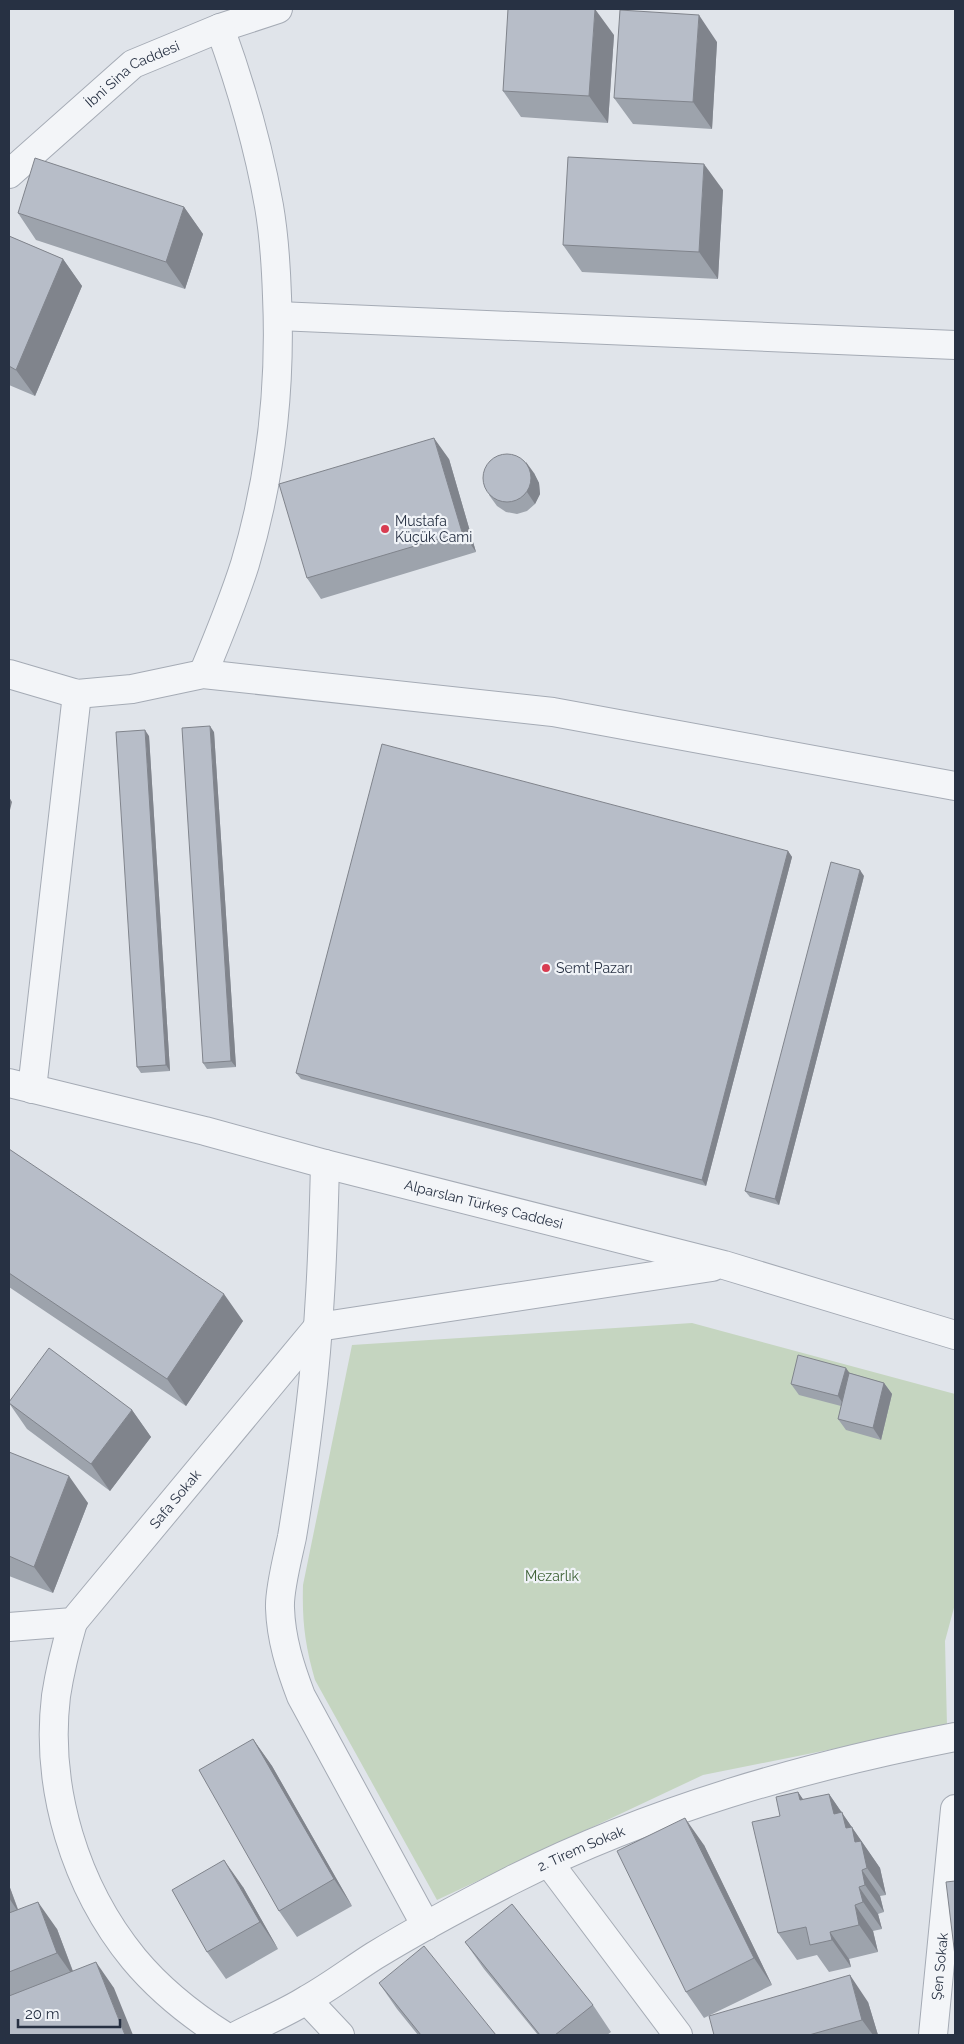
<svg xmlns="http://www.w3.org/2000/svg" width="964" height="2044" viewBox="0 0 964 2044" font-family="Raleway,sans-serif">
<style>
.green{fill:#c5d5c0}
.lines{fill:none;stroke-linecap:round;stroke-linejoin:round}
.street-casing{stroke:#a5abb5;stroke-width:30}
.street{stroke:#f3f5f8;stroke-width:28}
.wall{fill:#9da3ac}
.shaded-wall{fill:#80848c}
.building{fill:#b7bdc8;stroke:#80848c}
.poi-dot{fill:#d83c51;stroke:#f0f3f7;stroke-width:2}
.labels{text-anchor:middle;stroke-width:4.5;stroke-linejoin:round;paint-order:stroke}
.street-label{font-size:14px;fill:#273143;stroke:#f0f3f7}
.poi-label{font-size:14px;fill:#273143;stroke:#f0f3f7;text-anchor:start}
.park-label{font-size:14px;fill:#3b5f33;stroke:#f0f3f7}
</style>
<rect width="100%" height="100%" fill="#e0e4ea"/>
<path class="green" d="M692,1323L955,1394V1604L945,1641L947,1726L703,1775L437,1900L315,1680C305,1645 302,1622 303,1585L352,1345Z"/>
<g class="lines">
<defs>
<g id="street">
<path id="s1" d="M9,174L133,64L220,28L278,9"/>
<path d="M278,316L955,345"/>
<path d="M9,674L77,694L132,689L203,674L553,712L955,786"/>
<path d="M203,674C218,638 233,602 245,564C271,477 281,386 277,296C276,266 274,235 269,206C258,144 241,86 220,28"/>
<path id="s2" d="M9,1083L205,1131L325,1164L724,1265L955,1335"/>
<path d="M32,1089L77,694"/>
<path d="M325,1164C323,1246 320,1328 310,1410C305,1452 299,1495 292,1537C288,1556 279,1590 280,1608C281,1639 290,1667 301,1696L426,1926"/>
<path d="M73,1622C66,1646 60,1670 56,1696C45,1788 75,1887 134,1959C159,1989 190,2014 223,2035"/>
<path id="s3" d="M9,1627L73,1622L318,1327L712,1267"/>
<path d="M549,1863L678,2035"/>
<path d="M307,2000L340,2035"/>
<path id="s4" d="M238,2035C261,2023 286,2013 308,1999C331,1986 352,1970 374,1956C418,1929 465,1904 512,1880C651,1810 802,1767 955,1737"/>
<path id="s5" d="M933,2035L955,1809"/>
</g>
</defs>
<use href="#street" class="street-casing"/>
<use href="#street" class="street"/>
</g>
<path class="wall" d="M614,35L608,123L521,117L503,91Z
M717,42L712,129L633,124L614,98Z
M723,190L718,279L582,272L563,245Z
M184,207L203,234L185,289L36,240L18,213Z
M9,236L63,259L82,286L35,396L9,385Z
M449,459L476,552L321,599L307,578Z
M534,473L539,483L540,494L535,504L527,511L517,514L506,512L497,506L489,495Z
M214,732L236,1067L207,1069L203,1063Z
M149,736L170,1071L141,1073L137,1067Z
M788,851L792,857L706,1186L301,1079L296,1073Z
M864,876L779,1205L750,1197L745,1191Z
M9,1149L243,1321L186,1406L9,1287Z
M850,1373L884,1383L892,1394L881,1440L846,1430L838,1419L841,1406L799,1395L791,1384Z
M9,1403L132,1410L151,1437L110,1491L27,1429Z
M9,1452L88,1503L53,1593L9,1576Z
M253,1739L272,1766L352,1906L297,1937L279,1911Z
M798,1792L803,1800L829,1794L880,1868L886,1895L880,1896L884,1912L878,1914L882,1929L873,1931L878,1952L849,1959L851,1967L829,1972L817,1955L797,1960L778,1933L780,1816Z
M704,1845L772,1985L704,2018L686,1992Z
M9,1885L18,1909L57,1929L73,1971L114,1988L9,2035Z
M243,1887L278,1949L226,1979L207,1952Z
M465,1942L593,2005L611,2032L607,2035H538L484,1969Z
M379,1983L496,2035H418L397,2009Z
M868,2002L878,2035H714Z"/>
<path class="shaded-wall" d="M595,9L614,35L608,123L589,96Z
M699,15L717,42L712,129L693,102Z
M704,164L723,190L718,279L699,252Z
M184,207L203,234L185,289L166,262Z
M63,259L82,286L35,396L16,370Z
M434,438L449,459L476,552L462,532Z
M526,462L534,473L539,483L540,494L535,504L527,492Z
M210,726L214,732L236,1067L231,1061Z
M145,730L149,736L170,1071L166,1065Z
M9,797L12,802L9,814Z
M788,851L792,857L706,1186L702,1180Z
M860,870L864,876L779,1205L775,1199Z
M224,1294L243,1321L186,1406L167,1379Z
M846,1368L854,1379L846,1408L838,1396Z
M884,1383L892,1394L881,1440L873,1428Z
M132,1410L151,1437L110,1491L91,1464Z
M69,1476L88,1503L53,1593L34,1567Z
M253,1739L272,1766L352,1906L334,1879Z
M798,1792L817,1819L800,1800Z
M829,1794L880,1868L886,1895L867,1868L834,1814Z
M685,1818L704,1845L772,1985L754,1958Z
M224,1860L243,1887L278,1949L260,1922Z
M862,1870L880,1896L884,1912L865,1885Z
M9,1885L19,1913L9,1898Z
M859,1887L878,1914L882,1929L863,1902Z
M38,1902L57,1929L76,1980L57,1953Z
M855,1905L873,1931L878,1952L859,1925Z
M830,1932L849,1959L851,1967L832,1940Z
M96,1962L114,1988L133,2035H125Z
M850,1975L868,2002L878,2035H873L862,2020Z"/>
<path class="building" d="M508,9H595L589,96L503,91Z
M620,10L699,15L693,102L614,98Z
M568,157L704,164L699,252L563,245Z
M35,158L184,207L166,262L18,213Z
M9,236L63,259L16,370L9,366Z
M434,438L462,532L307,578L279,484Z
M483 478a24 24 0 1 1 48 0a24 24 0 1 1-48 0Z
M210,726L231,1061L203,1063L182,728Z
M145,730L166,1065L137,1067L116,732Z
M382,744L788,851L702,1180L296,1073Z
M831,862L860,870L775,1199L745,1191Z
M9,1149L224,1294L167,1379L9,1273Z
M49,1348L132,1410L91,1464L9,1403V1402Z
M798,1355L846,1368L838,1396L791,1384Z
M849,1373L884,1383L873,1428L838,1419Z
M9,1452L69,1476L34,1567L9,1556Z
M253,1739L334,1879L279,1911L199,1770Z
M798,1792L800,1800L829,1794L834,1814L842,1812L846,1828L852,1827L855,1842L861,1841L867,1868L862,1870L865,1885L859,1887L863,1902L855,1905L859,1925L830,1932L832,1940L810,1945L806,1927L778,1933L752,1822L780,1816L776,1797Z
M685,1818L754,1958L686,1992L617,1851Z
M224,1860L260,1922L207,1952L172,1890Z
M955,1881V1956L946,1882Z
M38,1902L57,1953L9,1972V1913Z
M512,1904L593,2005L555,2035H540L465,1942Z
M424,1946L496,2035H421L379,1983Z
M96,1962L125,2035H9V1996Z
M850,1975L862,2020L809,2035H714L709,2016Z"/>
<g class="poi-dot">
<circle cx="385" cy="529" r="5"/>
<circle cx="546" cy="968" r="5"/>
</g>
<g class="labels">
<g class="street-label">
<text dy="5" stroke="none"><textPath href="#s1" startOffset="160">İbni Sina Caddesi</textPath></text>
<text dy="5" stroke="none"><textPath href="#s2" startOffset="490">Alparslan Türkeş Caddesi</textPath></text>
<text dy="5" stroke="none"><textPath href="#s3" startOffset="224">Safa Sokak</textPath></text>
<text dy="5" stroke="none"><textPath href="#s4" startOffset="391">2. Tirem Sokak</textPath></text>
<text dy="5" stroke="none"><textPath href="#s5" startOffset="69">Şen Sokak</textPath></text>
</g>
<g class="poi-label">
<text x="395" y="526">Mustafa<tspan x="395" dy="16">Küçük Cami</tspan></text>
<text x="556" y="973">Semt Pazarı</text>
</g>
<g class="park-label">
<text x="552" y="1581">Mezarlık</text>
</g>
</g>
<rect width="964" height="2044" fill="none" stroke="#273143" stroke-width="20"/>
<path d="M18 2019v8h102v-8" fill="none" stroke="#273143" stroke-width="2.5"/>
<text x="25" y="2019" font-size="15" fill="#273143" stroke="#f0f3f7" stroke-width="4" paint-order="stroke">20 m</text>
</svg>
